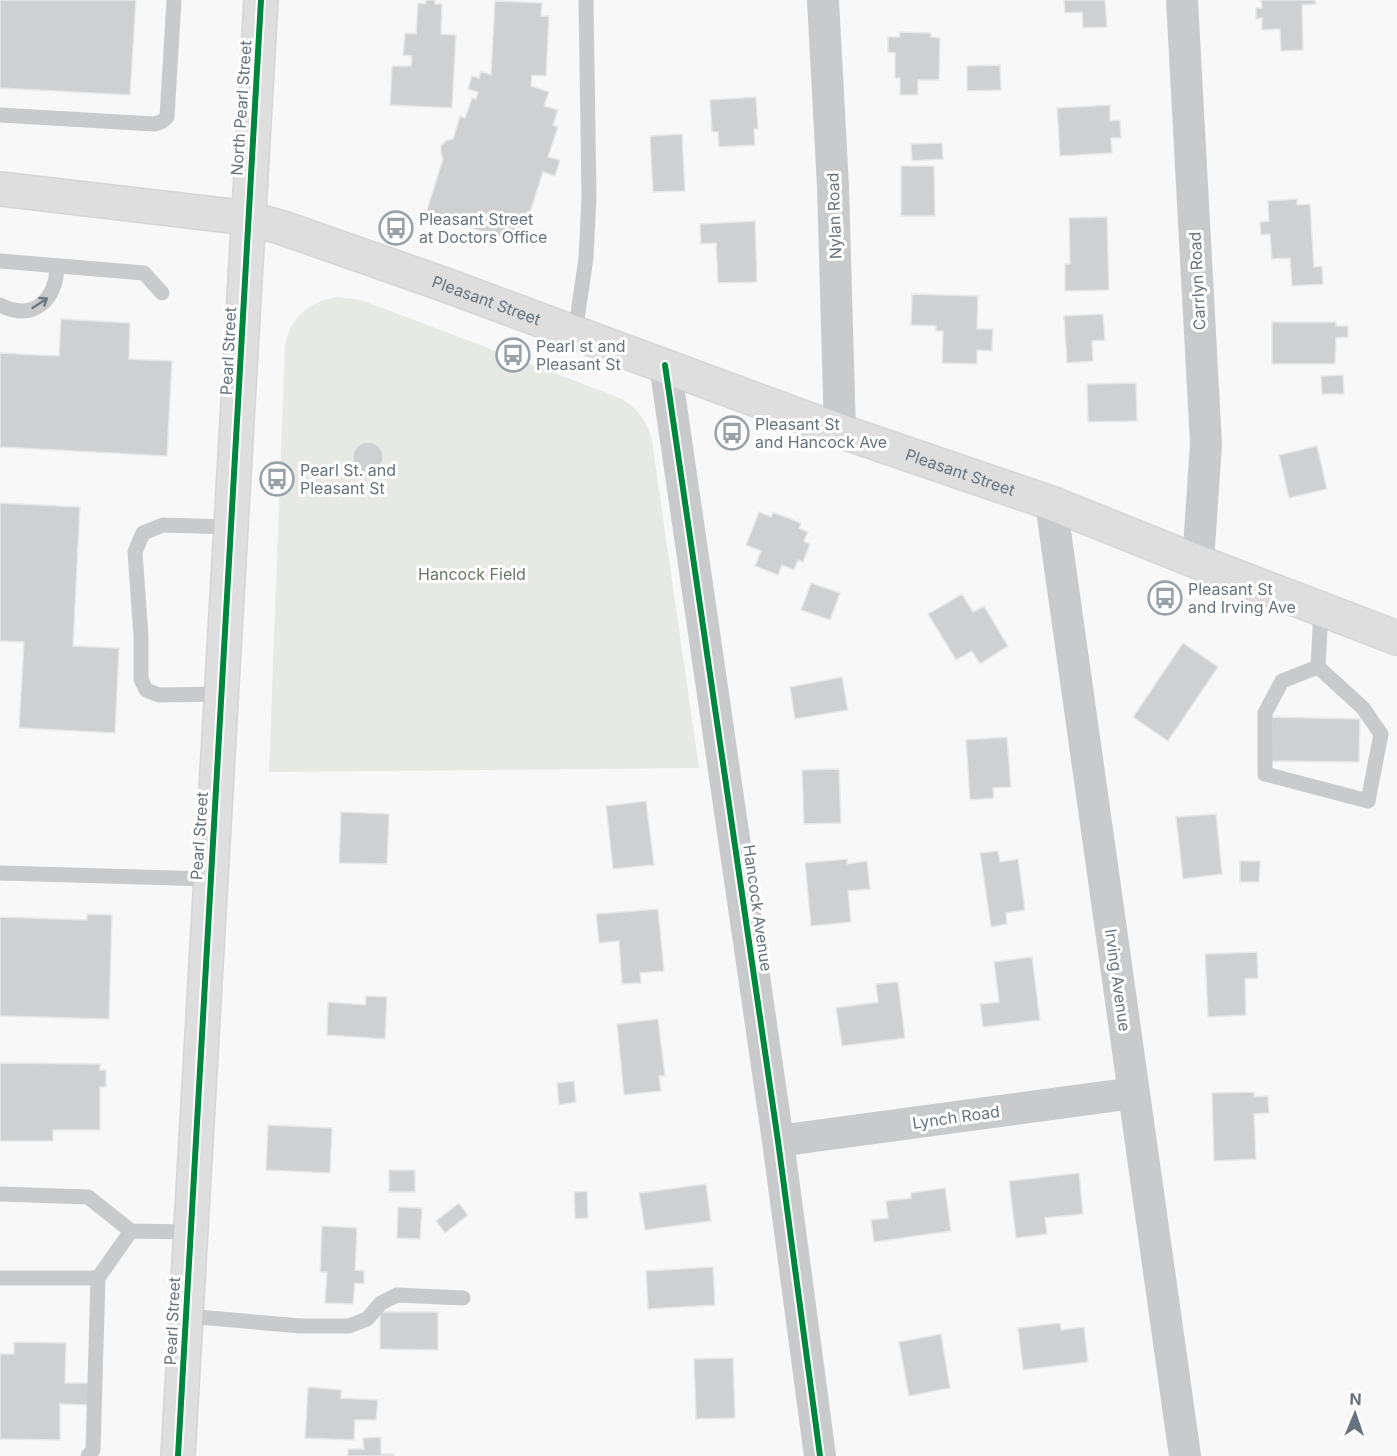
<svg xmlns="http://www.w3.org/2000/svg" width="1397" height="1456" viewBox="0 0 1397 1456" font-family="Inter,sans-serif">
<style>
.green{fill:#e7e9e5}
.building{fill:#ced0d1;stroke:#e8e8e8;stroke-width:1.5}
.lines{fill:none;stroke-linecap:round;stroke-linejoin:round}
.secondary-casing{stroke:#d4d5d6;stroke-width:36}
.lane{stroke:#c9cacb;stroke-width:15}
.street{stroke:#c9cacb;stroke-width:32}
.secondary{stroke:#dededf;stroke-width:33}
.cycleway-casing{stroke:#fff;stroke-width:10}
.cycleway{stroke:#00873e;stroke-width:6}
.oneway{stroke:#6b7883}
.labels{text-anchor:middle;stroke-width:6;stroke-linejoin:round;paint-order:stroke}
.street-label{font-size:16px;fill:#66747f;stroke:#fff}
.poi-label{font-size:16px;fill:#66747f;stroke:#fff;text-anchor:start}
.park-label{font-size:16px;fill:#687865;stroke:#fff}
</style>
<rect width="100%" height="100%" fill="#f8f8f8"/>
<path class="green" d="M337,297L361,300L615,396C636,405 646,419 652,441L699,768L269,772L285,346C289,318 310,301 337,297Z"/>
<path class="building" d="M0,0H136L130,95L0,88Z
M426,0H435V4H442L441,34L456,35L452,108L390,105L392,66H411L412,56L403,55L405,33L416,34L418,3L426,4Z
M1064,0H1105L1107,27L1083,28L1082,12L1065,13Z
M1261,0H1315L1316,4L1302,5L1303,50L1281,51L1280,29L1262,30V18L1256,19V8H1262Z
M495,1L542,3L541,16H549L546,76L532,75L531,86L549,92L544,106L558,110L553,125L558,127L548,157L560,160L555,176L543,172L520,244L426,213L443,159L441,154V146L446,141L453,139L460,116L465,118L472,98L476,99L478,92L468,89L472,76L479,78L481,71L491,75Z
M900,32L931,33V37L940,38L939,80H918V95H900V78H895V53L888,52V37H899Z
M1000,65L1001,90L967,91V66Z
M756,97L758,129H754L755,145L719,147L718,132H712L710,100Z
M1110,105V121L1120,120L1121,138H1111L1112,153L1060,156L1057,108Z
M682,134L685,191L653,192L650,136Z
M942,143L943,159L912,161L911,144Z
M901,166H934L935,216H901Z
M1297,199V205L1310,204L1314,267L1322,266L1323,284L1292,286L1290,258L1272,259L1270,234L1261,235L1260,222L1269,221L1268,201Z
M1107,217L1109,290L1065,291V264H1070L1069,218Z
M755,221L757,282L718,283L716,243L701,244L700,224Z
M912,294L978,296L977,329H993L992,351L977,350V364L942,363L943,331H936V326L911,325Z
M1103,314L1105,340L1092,341L1093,361L1067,363L1064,316Z
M61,319L130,323L129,359L172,361L167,456L0,447V353L59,356Z
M1272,322H1336V326H1348V337L1336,338L1335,364H1272Z
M1343,375L1344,394H1322L1321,376Z
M1136,383L1137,421L1088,422L1087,384Z
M353 457a15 15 0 1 1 30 0a15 15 0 1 1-30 0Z
M1317,446L1327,489L1289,498L1279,455Z
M0,503L80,507L73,646L119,648L115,733L19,728L24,642L0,641Z
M759,512L771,517L773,512L801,523L799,528L808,532L804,541L810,544L803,562L798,560L794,570L782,565L778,575L755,566L761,551L746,545Z
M811,583L840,593L830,620L801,610Z
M962,594L973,612L984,606L1008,646L980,664L972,651L956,660L928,614Z
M1183,643L1218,667L1168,741L1133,717Z
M842,677L848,710L795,719L790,687Z
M1272,717L1360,719L1359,762L1271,761Z
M1007,737L1011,787L993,788L994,798L970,800L966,740Z
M839,769L841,823L804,824L802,770Z
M646,801L654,865L613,869L606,806Z
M341,812L389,814L387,864L339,863Z
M1216,814L1222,874L1183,879L1176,817Z
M998,851L1000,862L1018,859L1025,910L1006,913L1007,924L991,927L980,853Z
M847,859V864L867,861L870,889L848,891L851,922L811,926L805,863Z
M1240,861H1260L1259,882H1240Z
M658,909L664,971L640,973L641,983L622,984L619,941L599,943L596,914Z
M87,914L112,915L109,1019L0,1016V917L87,920Z
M1257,952L1258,978L1245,979L1246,1015L1208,1017L1205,954Z
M1032,957L1040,1020L983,1027L980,1004L999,1002L994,962Z
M898,982L905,1038L842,1046L836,1008L878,1002L876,984Z
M366,996L387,997L385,1039L327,1035L328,1002L365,1005Z
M658,1019L665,1076H659L661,1091L624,1095L617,1024Z
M0,1063L100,1064V1070H106V1087H100V1130H53V1141H0Z
M574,1081L576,1102L559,1105L557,1083Z
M1254,1092V1097L1268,1096L1269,1113L1254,1114L1256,1159L1214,1161L1212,1093Z
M268,1125L332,1128L330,1173L266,1170Z
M389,1170H415V1192H389Z
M1079,1173L1083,1214L1045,1218L1047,1234L1016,1238L1009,1181Z
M706,1184L711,1221L645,1230L639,1193Z
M945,1188L951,1231L874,1242L871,1220L888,1218L886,1201L911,1198V1193Z
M587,1191L588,1218L575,1219L574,1192Z
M459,1203L468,1215L445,1233L436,1221Z
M398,1207L422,1208L420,1239L397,1238Z
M322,1226L357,1228L355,1270L364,1271V1284L355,1283L353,1304L325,1303L327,1272H320Z
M713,1267L715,1305L648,1309L646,1271Z
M380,1312H438V1350L380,1349Z
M1060,1323L1061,1330L1084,1327L1088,1362L1023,1370L1018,1328Z
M941,1334L950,1388L909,1396L899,1342Z
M14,1342L66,1343L65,1383H92L91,1405L60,1404V1440L0,1439V1354H14Z
M733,1358L735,1418L696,1419L694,1359Z
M308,1387L341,1390V1398L378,1400L376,1420H355L354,1440L305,1438Z
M381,1437V1454H394V1456H348V1449H364L363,1438Z"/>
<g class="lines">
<defs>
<g id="secondary">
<path id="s1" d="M0,189L248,218L283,228L440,283L840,431L1051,503L1198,562L1397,638"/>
<path d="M178,1456L261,0"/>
</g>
</defs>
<use href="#secondary" class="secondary-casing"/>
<path class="lane" d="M0,115L154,124L161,122L167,117L174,0
M0,261L144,273L162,293
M0,305C34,322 56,300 57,266
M575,333L586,258L589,197L586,0
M1318,667L1282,681L1265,713V774L1368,801L1381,734L1363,708L1318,667L1321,610
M220,694L159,695L146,690L141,679V636L135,552L143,533L163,525L230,527
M0,873L210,879
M0,1194L88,1197L131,1231
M0,1278H98
M186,1316L301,1326H349L367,1319L381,1303L397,1295L463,1298
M88,1456L93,1450L98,1278L131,1231L190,1232"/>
<path class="street" d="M823,0L833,187L840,431
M1182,0L1206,444L1198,562
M665,365L778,1141L820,1456
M1051,503L1185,1456
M778,1141L1134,1093"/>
<use href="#secondary" class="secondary"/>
<defs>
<path id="cycleway" d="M665,365L778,1141L820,1456
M178,1456L261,0"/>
</defs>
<use href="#cycleway" class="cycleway-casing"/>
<use href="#cycleway" class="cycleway"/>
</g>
<defs><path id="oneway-shaft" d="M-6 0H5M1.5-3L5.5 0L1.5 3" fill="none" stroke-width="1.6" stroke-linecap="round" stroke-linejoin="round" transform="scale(1.5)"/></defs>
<use class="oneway" href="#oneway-shaft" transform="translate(40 303) rotate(-33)"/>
<defs>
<symbol id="bus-ring" viewBox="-11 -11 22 22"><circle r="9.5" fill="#fff" stroke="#99a2a9" stroke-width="1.5"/><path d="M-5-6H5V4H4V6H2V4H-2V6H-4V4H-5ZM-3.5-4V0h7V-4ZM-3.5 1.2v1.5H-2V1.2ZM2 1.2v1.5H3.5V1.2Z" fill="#99a2a9"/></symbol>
</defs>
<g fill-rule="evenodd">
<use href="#bus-ring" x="377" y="209" width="38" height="38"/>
<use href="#bus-ring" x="494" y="336" width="38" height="38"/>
<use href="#bus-ring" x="713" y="414" width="38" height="38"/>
<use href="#bus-ring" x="258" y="460" width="38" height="38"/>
<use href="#bus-ring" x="1146" y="579" width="38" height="38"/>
</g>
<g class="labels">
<g class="street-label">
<text transform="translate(241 108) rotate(-86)" y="6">North Pearl Street</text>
<text transform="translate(834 216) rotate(-92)" y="6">Nylan Road</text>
<text transform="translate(1197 281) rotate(-93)" y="6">Carrlyn Road</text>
<text dy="6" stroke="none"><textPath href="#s1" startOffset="502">Pleasant Street</textPath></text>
<text transform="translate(228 351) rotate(-87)" y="6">Pearl Street</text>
<text dy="6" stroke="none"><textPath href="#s1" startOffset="1006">Pleasant Street</textPath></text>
<text transform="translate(199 836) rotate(-86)" y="6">Pearl Street</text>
<text transform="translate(758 908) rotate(82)" y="6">Hancock Avenue</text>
<text transform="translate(1118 980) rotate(82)" y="6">Irving Avenue</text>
<text transform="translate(956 1117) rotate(-8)" y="6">Lynch Road</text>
<text transform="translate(172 1321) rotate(-87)" y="6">Pearl Street</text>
</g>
<g class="poi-label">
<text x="419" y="225">Pleasant Street<tspan x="419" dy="18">at Doctors Office</tspan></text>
<text x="536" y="352">Pearl st and<tspan x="536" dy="18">Pleasant St</tspan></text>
<text x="755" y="430">Pleasant St<tspan x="755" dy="18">and Hancock Ave</tspan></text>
<text x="300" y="476">Pearl St. and<tspan x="300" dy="18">Pleasant St</tspan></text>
<text x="1188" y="595">Pleasant St<tspan x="1188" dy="18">and Irving Ave</tspan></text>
</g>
<g class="park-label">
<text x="472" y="580">Hancock Field</text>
</g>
</g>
<g transform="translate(1355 1414) rotate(2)" stroke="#ffffff" stroke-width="4.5" paint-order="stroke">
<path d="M0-4.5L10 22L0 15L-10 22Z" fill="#66747f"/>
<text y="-9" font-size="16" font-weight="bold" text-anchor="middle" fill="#66747f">N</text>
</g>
</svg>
